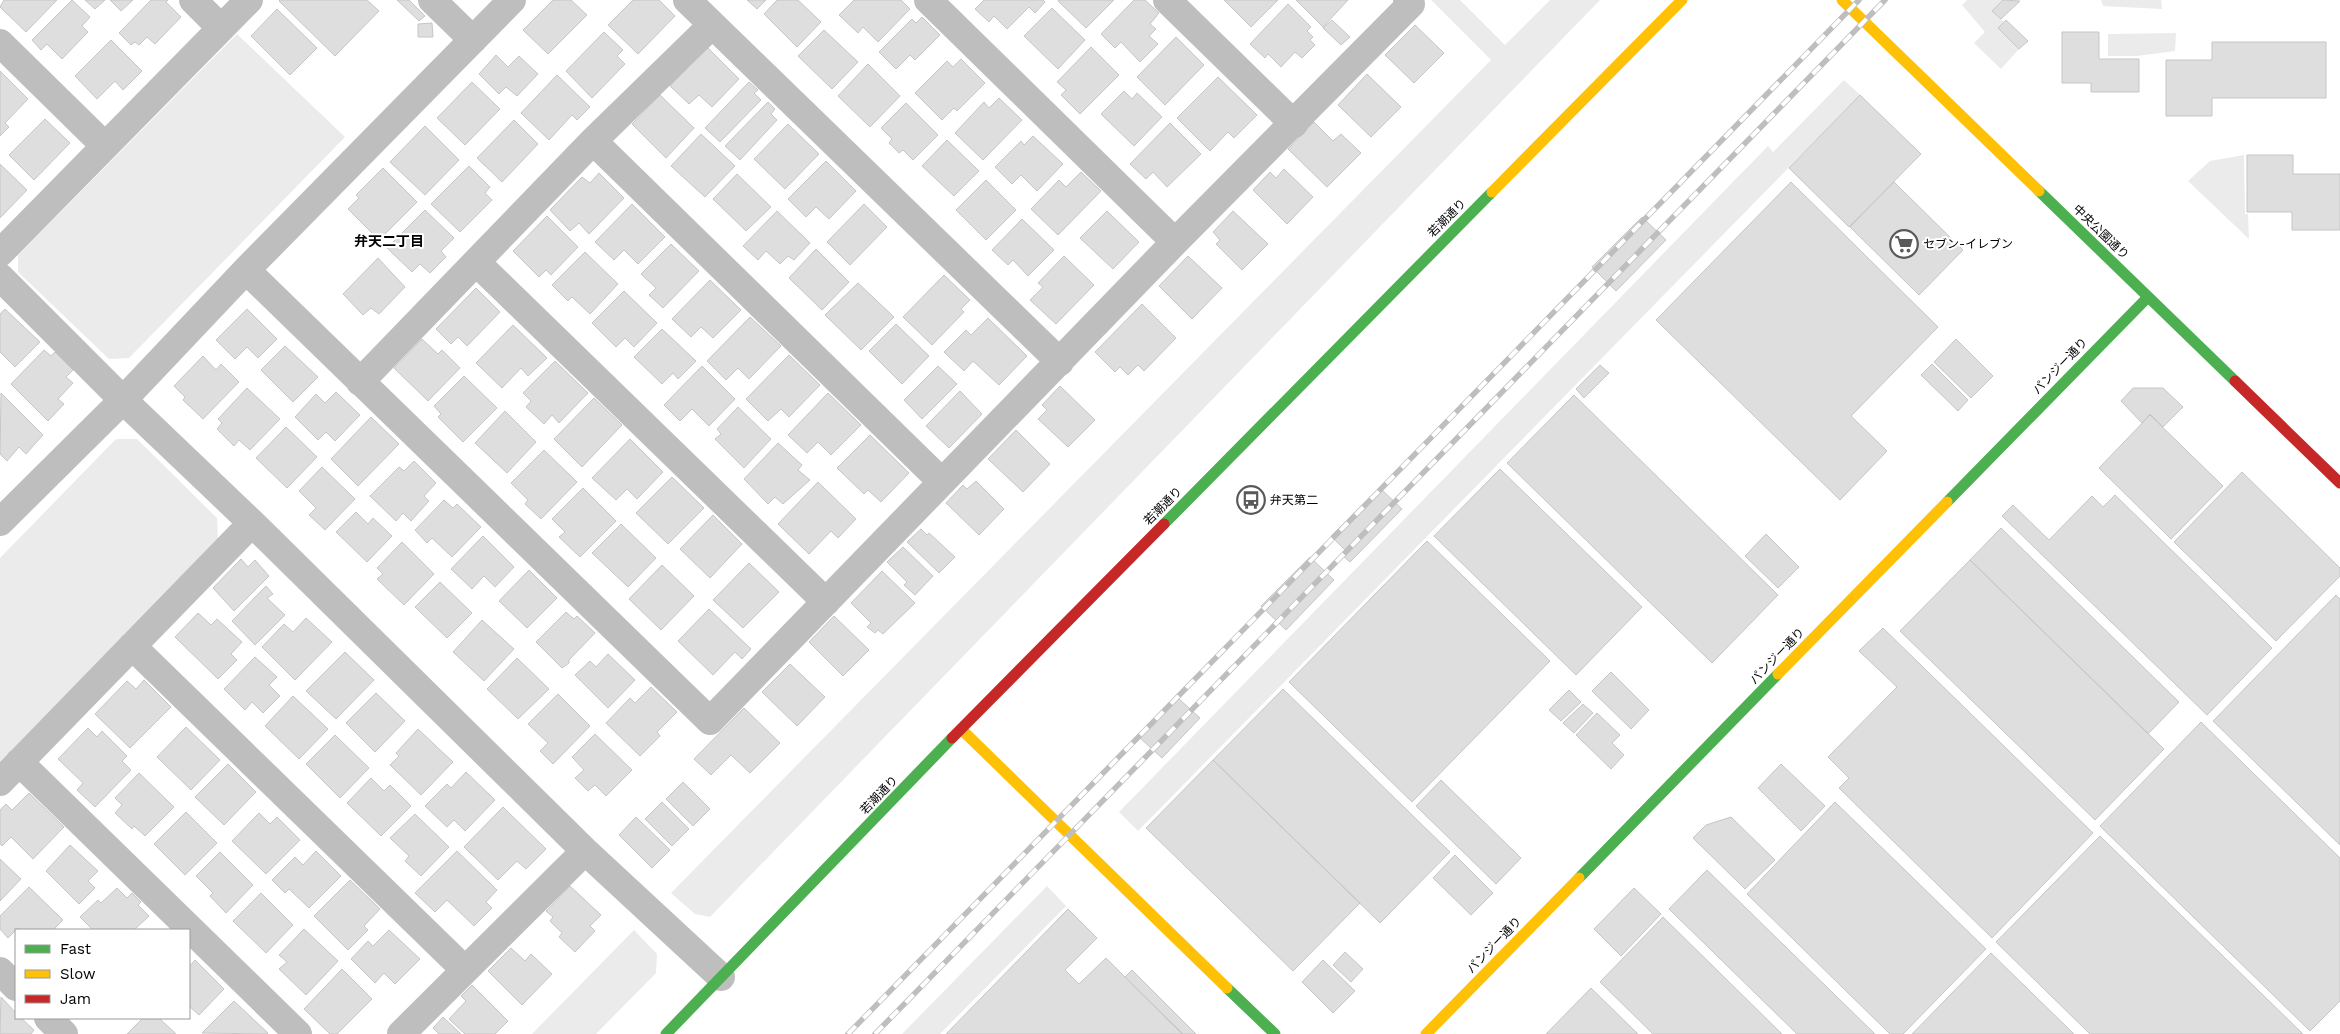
<svg xmlns="http://www.w3.org/2000/svg" width="2340" height="1034" viewBox="0 0 2340 1034" font-family="'Work Sans','Noto Sans JP',sans-serif">
<style>
.green{fill:#ebebeb}
.building{fill:#dedede;stroke:#c6c6c6}
.lines{fill:none;stroke-linecap:round;stroke-linejoin:round}
.street{stroke:#bebebe;stroke-width:28}
.fast{stroke:#4caf50;stroke-width:11}
.slow{stroke:#ffc107;stroke-width:11}
.jam{stroke:#c62828;stroke-width:11}
.rail-casing{stroke:#bebebe;stroke-width:5.5}
.rail{stroke:#fff;stroke-width:4;stroke-dasharray:11;stroke-linecap:butt}
.labels{text-anchor:middle;stroke-width:4;stroke-linejoin:round;paint-order:stroke}
.street-label{font-size:12px;fill:#000;stroke:#fff}
.poi-label{font-size:12px;fill:#000;stroke:#fff;text-anchor:start}
.neighbourhood-label{font-size:14px;font-weight:bold;fill:#000;stroke:#fff}
</style>
<rect width="100%" height="100%" fill="#fff"/>
<path class="green" d="M1431,0H1460L1505,45L1550,0H1600L710,917L695,914L671,893L1491,60Z
M1967,0H2003L1992,11L2004,22L1998,28L2019,49L2001,69L1974,43L1985,32L1962,5Z
M2101,0H2161L2162,9L2103,6Z
M2176,33L2175,51L2137,56H2108V34Z
M237,34L345,137L129,358L109,359L18,272V255Z
M1844,80L1860,95L1138,831L1119,812L1768,146L1773,152Z
M2244,155L2245,214H2248L2249,239L2188,181L2210,161Z
M116,439H137L217,518L218,539L0,762V558Z
M1047,886L1066,906L940,1034H902Z
M634,930L657,954L656,973L596,1034H532Z"/>
<path class="building" d="M4,0H57L26,32L0,7Z
M72,0L90,17L82,26L88,32L62,59L47,44L41,50L32,40Z
M85,0H105L95,9Z
M110,0H133L121,11Z
M151,0H168L166,2L181,17L155,44L147,37L139,45L135,42L131,45L119,33Z
M280,0H367L379,11L335,56L279,1Z
M397,0H409L425,16L419,21Z
M553,0H571L587,15L548,54L523,30Z
M633,0H659L675,16L638,54L608,25Z
M747,0H766L757,9Z
M777,0H798L821,22L797,47L764,14Z
M854,0H901L910,9L878,42L863,27L858,33L839,15Z
M984,0H1043L1045,2L1035,13L1029,7L1007,29L994,16L989,22L975,9Z
M1059,0H1114L1086,28L1058,1Z
M1134,0H1145L1159,13L1150,24L1156,29L1149,36L1158,44L1140,62L1121,42L1115,48L1101,34Z
M1224,0H1278L1251,27Z
M1296,0H1348L1323,27Z
M2003,0L2020,1L2001,19L1992,11Z
M1288,4L1311,27L1307,31L1313,37L1310,40L1315,45L1302,58L1295,52L1281,67L1268,54L1265,58L1250,44Z
M1052,8L1085,40L1058,69L1024,36Z
M277,9L317,48L290,75L251,36Z
M922,17L940,35L915,60L910,55L896,69L879,52L912,19L916,23Z
M1332,20L1350,37L1341,45L1323,28Z
M2006,20L2028,41L2019,49L1998,28Z
M432,23L433,37H418V24Z
M1415,25L1444,53L1414,83L1385,55Z
M824,30L858,62L832,89L798,56Z
M604,32L623,50L617,56L625,64L592,98L566,71Z
M2062,32H2099V59H2139V92H2091V83H2062Z
M1176,37L1204,65L1165,105L1137,77Z
M111,40L142,71L123,90L115,81L97,99L75,76Z
M2212,42H2326V98H2212V116H2166V60H2212Z
M707,47L739,79L712,107L699,95L689,104L670,86Z
M1091,47L1119,75L1080,114L1061,95L1066,90L1057,82Z
M496,55L508,67L519,56L538,74L517,96L506,87L499,94L479,74Z
M961,59L985,83L957,111L954,108L942,120L915,93L947,61L953,67Z
M868,64L900,96L870,127L838,96Z
M0,71L28,99L5,123L9,127L0,136Z
M1367,74L1401,107L1371,137L1338,105Z
M557,75L590,107L577,120L572,115L549,140L521,113Z
M1218,77L1257,115L1234,138L1228,132L1210,151L1177,118Z
M472,82L500,109L465,145L437,118Z
M749,82L758,90L754,93L761,100L720,142L705,128Z
M1124,91L1132,99L1137,93L1162,117L1134,146L1101,114Z
M660,95L694,128L666,158L632,124Z
M1860,95L1921,154L1849,227L1789,168Z
M999,98L1022,120L983,160L955,133L984,102L989,108Z
M768,102L775,109L771,114L777,120L740,160L725,146Z
M906,103L938,135L913,160L903,150L899,153L889,143L892,139L881,128Z
M45,119L70,143L34,180L9,155Z
M514,120L538,144L502,182L477,158Z
M1314,122L1333,141L1341,134L1361,153L1327,187L1288,149Z
M1170,123L1201,154L1167,187L1153,172L1146,179L1130,164Z
M788,124L819,154L785,189L754,159Z
M425,126L459,160L425,195L390,162Z
M701,134L735,166L705,197L671,166Z
M1033,136L1063,164L1037,191L1021,175L1012,184L995,167L1021,141L1024,145Z
M947,140L979,171L954,196L922,166Z
M2247,155H2293V174H2340V230H2292V212H2247Z
M826,161L856,191L829,219L816,207L806,217L788,199Z
M0,164L27,190L0,218Z
M469,166L490,187L485,193L492,200L460,232L431,204Z
M383,168L417,202L379,240L348,209L359,198L356,195Z
M1284,169L1313,197L1287,224L1253,190L1270,172L1276,178Z
M1081,172L1101,191L1058,235L1031,209L1059,180L1066,187Z
M599,173L624,198L589,234L579,223L570,231L550,210L582,177L590,183Z
M737,174L771,207L746,231L713,199Z
M986,180L1016,210L986,240L956,210Z
M1791,182L1938,327L1851,416L1887,451L1840,500L1656,320Z
M1894,182L1963,250L1919,295L1850,227Z
M632,204L665,237L638,264L624,250L614,260L595,242Z
M864,204L887,227L850,265L827,242Z
M425,210L454,238L441,251L446,257L430,273L420,264L412,272L387,248Z
M777,211L810,243L794,260L788,256L780,264L766,251L758,260L743,246Z
M1107,211L1139,242L1113,269L1080,238Z
M1233,211L1268,244L1242,270L1216,244L1220,240L1213,232Z
M547,216L578,247L551,275L546,270L539,277L513,251Z
M1642,217L1666,240L1616,291L1592,267Z
M1022,219L1054,250L1028,276L1013,260L1008,265L992,250Z
M671,244L699,271L663,308L649,295L656,288L641,274Z
M816,249L849,282L822,310L789,278Z
M585,252L618,284L590,314L572,297L568,301L552,285Z
M1064,256L1094,285L1056,324L1030,300L1043,287L1038,283Z
M1188,256L1222,288L1192,319L1159,286Z
M378,258L405,287L379,314L371,308L363,315L343,294Z
M944,275L970,300L961,309L964,312L932,345L903,317Z
M710,280L741,310L713,338L701,327L691,337L672,319Z
M858,283L894,317L861,350L825,315Z
M476,288L500,312L467,346L458,337L451,344L436,329Z
M624,291L657,323L634,347L625,338L616,347L592,323Z
M1142,304L1176,338L1144,371L1138,365L1128,375L1120,367L1115,372L1095,352Z
M5,309L40,342L15,367L0,352V314Z
M247,309L277,339L258,358L247,347L235,359L216,340Z
M750,317L781,346L749,379L738,368L726,380L707,361Z
M988,318L1027,356L999,385L973,361L964,371L944,352L966,330L971,335Z
M896,324L929,356L902,384L869,351Z
M513,325L547,358L528,376L521,368L502,388L476,363Z
M662,329L696,361L678,379L673,373L662,384L634,357Z
M422,339L438,354L442,350L460,368L428,401L394,368Z
M1956,339L1993,376L1971,398L1934,362Z
M285,346L318,377L293,402L261,370Z
M44,350L51,356L55,352L73,370L66,377L73,383L58,399L64,404L48,421L11,384Z
M789,355L820,385L789,417L781,409L768,421L746,399Z
M203,356L216,370L221,364L239,382L203,419L183,400L185,397L174,386Z
M555,361L588,393L559,423L552,415L544,424L526,407L531,401L523,393Z
M1932,364L1968,400L1958,411L1921,375Z
M1600,365L1609,373L1584,398L1576,389Z
M702,366L735,399L709,426L692,409L680,421L664,405Z
M938,366L957,384L922,419L904,400Z
M464,376L497,408L463,442L438,417L441,414L434,406Z
M1060,386L1095,420L1068,447L1038,419L1047,410L1042,405Z
M247,388L280,419L250,450L239,440L234,446L217,429L222,423L218,419Z
M2133,388H2163L2183,407L2163,427L2150,414L2142,423L2121,401Z
M960,391L982,414L949,448L926,426Z
M336,392L360,415L335,441L326,432L318,440L295,417L316,394L325,403Z
M1,393L43,435L26,454L19,447L7,461L0,454Z
M828,393L861,425L831,455L818,442L807,453L788,435Z
M1574,395L1778,595L1712,663L1507,463Z
M594,398L622,425L582,467L554,439Z
M738,407L771,439L744,468L715,439L721,434L717,429Z
M505,411L536,442L507,473L475,443Z
M2150,415L2223,486L2171,539L2099,468Z
M371,417L399,444L358,486L331,459Z
M286,427L317,457L287,488L256,458Z
M1016,430L1050,464L1023,492L988,459Z
M870,435L909,473L881,502L868,490L864,494L837,468Z
M630,439L663,472L637,499L627,489L616,500L592,478Z
M778,443L802,465L798,470L810,480L783,504L775,497L768,504L744,479Z
M544,450L577,482L541,519L525,504L528,500L511,483Z
M414,461L436,483L424,496L429,501L411,521L403,513L396,521L370,496L399,467L404,471Z
M322,467L355,499L325,530L309,515L316,508L299,491Z
M1500,469L1642,607L1576,675L1434,536Z
M2242,472L2340,568V576L2276,641L2174,542Z
M672,477L704,508L668,544L636,513Z
M976,481L1004,509L979,535L946,503L963,485L967,489Z
M818,482L856,519L838,538L831,531L809,554L778,524Z
M583,488L616,521L580,557L559,537L565,532L552,519Z
M1380,488L1402,509L1350,562L1343,556L1347,552L1331,536Z
M2115,495L2272,648L2207,715L2002,516L2013,505L2049,540L2092,496L2103,507Z
M444,500L453,508L457,504L481,527L452,557L432,538L427,543L415,530Z
M356,512L368,524L373,518L392,536L367,562L336,532Z
M713,515L742,544L710,578L680,549Z
M621,524L656,558L628,587L592,553Z
M2001,528L2179,702L2148,734L1970,560Z
M921,529L927,535L929,533L955,557L939,573L907,542Z
M1766,534L1799,567L1778,588L1745,556Z
M483,536L514,567L495,587L484,576L472,589L451,569Z
M1427,541L1550,661L1412,802L1289,682Z
M402,542L434,574L404,605L377,579L383,574L377,568Z
M903,547L933,576L915,595L904,585L907,582L887,562Z
M1310,557L1334,580L1286,630L1261,606Z
M241,559L248,567L255,560L269,576L234,611L213,588Z
M1970,560L2164,749L2095,820L1900,631Z
M749,563L779,592L743,628L713,600Z
M662,565L694,596L661,630L629,599Z
M529,570L557,598L527,628L499,601Z
M882,571L915,603L883,634L878,630L875,633L867,627L871,623L851,603Z
M440,582L472,613L447,638L415,607Z
M266,586L273,594L267,598L285,615L255,645L232,621Z
M2336,595L2340,599V845L2213,721Z
M709,609L751,649L742,659L735,652L713,675L678,641Z
M566,612L574,619L577,616L595,633L569,660V663L562,668L536,642Z
M198,613L211,625L217,619L242,642L231,654L237,660L218,679L175,637Z
M834,616L869,650L843,676L809,642Z
M306,618L332,642L295,680L262,647L284,624L293,632Z
M482,620L514,649L484,681L453,652Z
M1883,628L2093,833L1992,938L1839,788L1849,778L1828,757L1897,687L1859,651Z
M345,652L374,680L336,719L306,691Z
M608,654L635,680L608,708L575,675L590,661L596,667Z
M255,657L277,677L269,685L280,696L263,713L252,702L245,710L224,689Z
M517,658L549,689L518,719L487,689Z
M790,664L825,697L797,726L762,692Z
M1611,672L1649,710L1631,729L1592,691Z
M144,680L171,707L130,748L95,714L127,681L136,689Z
M651,687L677,712L657,732L660,736L640,756L606,723L630,698L635,703Z
M1283,689L1450,852L1380,923L1213,760Z
M1569,690L1581,702L1561,721L1549,710Z
M376,693L405,721L375,752L346,723Z
M558,694L590,726L553,764L540,751L548,743L528,724Z
M293,696L328,729L299,759L265,726Z
M1178,698L1200,718L1162,758L1140,738Z
M1583,704L1593,713L1574,733L1563,723Z
M744,708L780,743L750,773L731,755L711,775L694,759Z
M1597,713L1620,735L1612,743L1624,755L1611,769L1576,735Z
M2201,722L2340,858V1001L2310,1031L2100,826Z
M186,727L220,760L191,790L157,757Z
M88,728L97,737L102,731L127,756L122,761L131,770L95,807L77,790L83,783L58,759Z
M418,729L453,762L421,795L390,765L399,756L396,753Z
M595,734L632,770L606,796L595,785L588,791L575,778L584,770L572,757Z
M335,735L369,768L340,798L306,764Z
M1213,760L1360,903L1293,971L1146,828Z
M228,764L256,792L224,825L195,797Z
M1781,764L1825,806L1801,831L1758,788Z
M466,772L495,800L465,831L454,820L447,827L425,806L447,784L451,788Z
M139,773L174,807L145,836L134,826L132,829L115,813L122,805L115,798Z
M371,778L384,791L390,785L411,806L381,836L347,803Z
M1441,780L1521,858L1496,884L1416,806Z
M683,782L710,809L693,826L666,799Z
M29,793L64,827L33,859L11,837L2,846L0,844V810L6,804L12,810Z
M662,802L689,829L672,846L645,819Z
M1835,802L1986,949L1903,1034H1890L1747,894Z
M503,807L546,849L526,869L517,861L498,880L464,847Z
M186,812L217,843L185,875L154,844Z
M259,813L270,824L277,817L300,840L266,874L232,841Z
M415,814L449,847L421,876L405,861L409,856L390,838Z
M636,817L670,850L652,868L619,835Z
M1731,817L1775,860L1745,889L1693,838L1706,825Z
M2100,836L2303,1034H2090L1996,942Z
M70,845L98,871L88,881L95,888L79,904L46,871Z
M316,851L341,876L309,908L289,889L285,893L272,880L295,857L303,865Z
M457,851L497,890L486,902L492,908L474,926L447,900L435,912L415,893Z
M220,852L253,885L226,913L210,896L213,893L196,876Z
M1455,855L1493,893L1471,915L1433,878Z
M0,859L21,879L0,901Z
M1707,870L1875,1034H1797L1669,909Z
M350,880L380,909L364,926L368,930L348,950L314,916Z
M570,886L601,915L590,926L595,931L575,952L559,937L562,933L550,921L553,917L546,911Z
M29,887L63,920L53,930H21L18,928L8,938L0,929V916Z
M117,888L127,898L132,893L141,902L138,905L149,916L134,930H93L80,917L98,900L101,903Z
M1634,888L1661,914L1621,956L1594,929Z
M261,893L293,925L266,953L233,921Z
M1068,909L1097,938L1065,970L1079,984L1106,958L1182,1034H946Z
M1663,917L1782,1034H1653L1600,982Z
M304,929L338,961L306,995L279,969L287,962L279,955Z
M389,930L420,959L395,984L384,973L375,983L351,959L368,941L373,946Z
M511,948L525,961L531,954L552,974L522,1005L488,971Z
M1345,952L1363,969L1351,982L1333,965Z
M1991,953L2074,1034H1912Z
M195,960L224,989L199,1015L189,1006V967Z
M1323,960L1355,991L1333,1013L1302,982Z
M342,969L372,999L337,1034H330L304,1009Z
M1132,970L1196,1034H1183L1125,977Z
M472,985L508,1021L495,1034H465L449,1019L466,1001L461,996Z
M1591,988L1638,1034H1546Z
M1,997L16,1013V1018H21L34,1030L31,1034H0Z
M234,1001L268,1033L267,1034L202,1033Z
M443,1017L461,1034H439L433,1028Z
M143,1018H159L176,1034H127Z"/>
<g class="lines">
<path class="street" d="M193,0L221,28
M432,0L473,40
M687,0L1060,362
M928,0L1175,242
M1167,0L1294,124
M0,43L104,145
M593,141L942,482
M0,253L249,0
M476,262L826,602
M246,270L710,721L1175,242L1411,4L1407,0
M0,277L123,400L252,523L585,851L721,977
M360,382L593,141L712,25
M0,522L123,400L246,270L512,0
M132,646L464,969
M19,762L298,1034
M0,782L252,523
M0,971L16,987
M48,1018L64,1034
M401,1034L585,851"/>
<path class="fast" d="M2039,191L2235,381
M1947,502L2148,297
M1164,524L1492,192
M1579,878L1778,674
M1227,988L1275,1034
M666,1034L952,738"/>
<path class="slow" d="M1842,0L2039,191
M1492,192L1682,0
M1778,674L1947,502
M961,729L1227,988
M1426,1034L1579,878"/>
<path class="jam" d="M2235,381L2340,483
M952,738L1164,524"/>
<defs>
<path id="rail" d="M848,1034L1859,0
M875,1034L1885,0"/>
</defs>
<use href="#rail" class="rail-casing"/>
<use href="#rail" class="rail"/>
</g>
<defs>
<symbol id="supermarket-ring" viewBox="-11 -11 22 22"><circle r="9.5" fill="#fff" stroke="#595959" stroke-width="1.5"/><path d="M-6-5.5h2.5l.6 2H6L4.5 2H-2.5L-4.4-4H-6ZM-1.5 3.2a1.3 1.3 0 1 0 .1 0ZM3 3.2a1.3 1.3 0 1 0 .1 0Z" fill="#595959"/></symbol>
<symbol id="bus-ring" viewBox="-11 -11 22 22"><circle r="9.5" fill="#fff" stroke="#595959" stroke-width="1.5"/><path d="M-5-6H5V4H4V6H2V4H-2V6H-4V4H-5ZM-3.5-4V0h7V-4ZM-3.5 1.2v1.5H-2V1.2ZM2 1.2v1.5H3.5V1.2Z" fill="#595959"/></symbol>
</defs>
<g fill-rule="evenodd">
<use href="#supermarket-ring" x="1888" y="228" width="32" height="32"/>
<use href="#bus-ring" x="1235" y="484" width="32" height="32"/>
</g>
<g class="labels">
<g class="street-label">
<text transform="translate(1447 218) rotate(-45)" y="4">若潮通り</text>
<text transform="translate(2101 232) rotate(44)" y="4">中央公園通り</text>
<text transform="translate(2060 366) rotate(-46)" y="4">パンジー通り</text>
<text transform="translate(1163 506) rotate(-45)" y="4">若潮通り</text>
<text transform="translate(1777 656) rotate(-46)" y="4">パンジー通り</text>
<text transform="translate(879 795) rotate(-46)" y="4">若潮通り</text>
<text transform="translate(1494 945) rotate(-46)" y="4">パンジー通り</text>
</g>
<g class="poi-label">
<text x="1923" y="248">セブン-イレブン</text>
<text x="1270" y="504">弁天第二</text>
</g>
<g class="neighbourhood-label">
<text x="389" y="246">弁天二丁目</text>
</g>
</g>
<rect x="15" y="929" width="175" height="90" fill="#ffffff" stroke="#999999"/>
<rect x="25" y="945" width="25" height="8" fill="#4caf50" stroke="#999999"/>
<text x="60" y="954" font-size="15" fill="#000000">Fast</text>
<rect x="25" y="970" width="25" height="8" fill="#ffc107" stroke="#999999"/>
<text x="60" y="979" font-size="15" fill="#000000">Slow</text>
<rect x="25" y="995" width="25" height="8" fill="#c62828" stroke="#999999"/>
<text x="60" y="1004" font-size="15" fill="#000000">Jam</text>
</svg>
